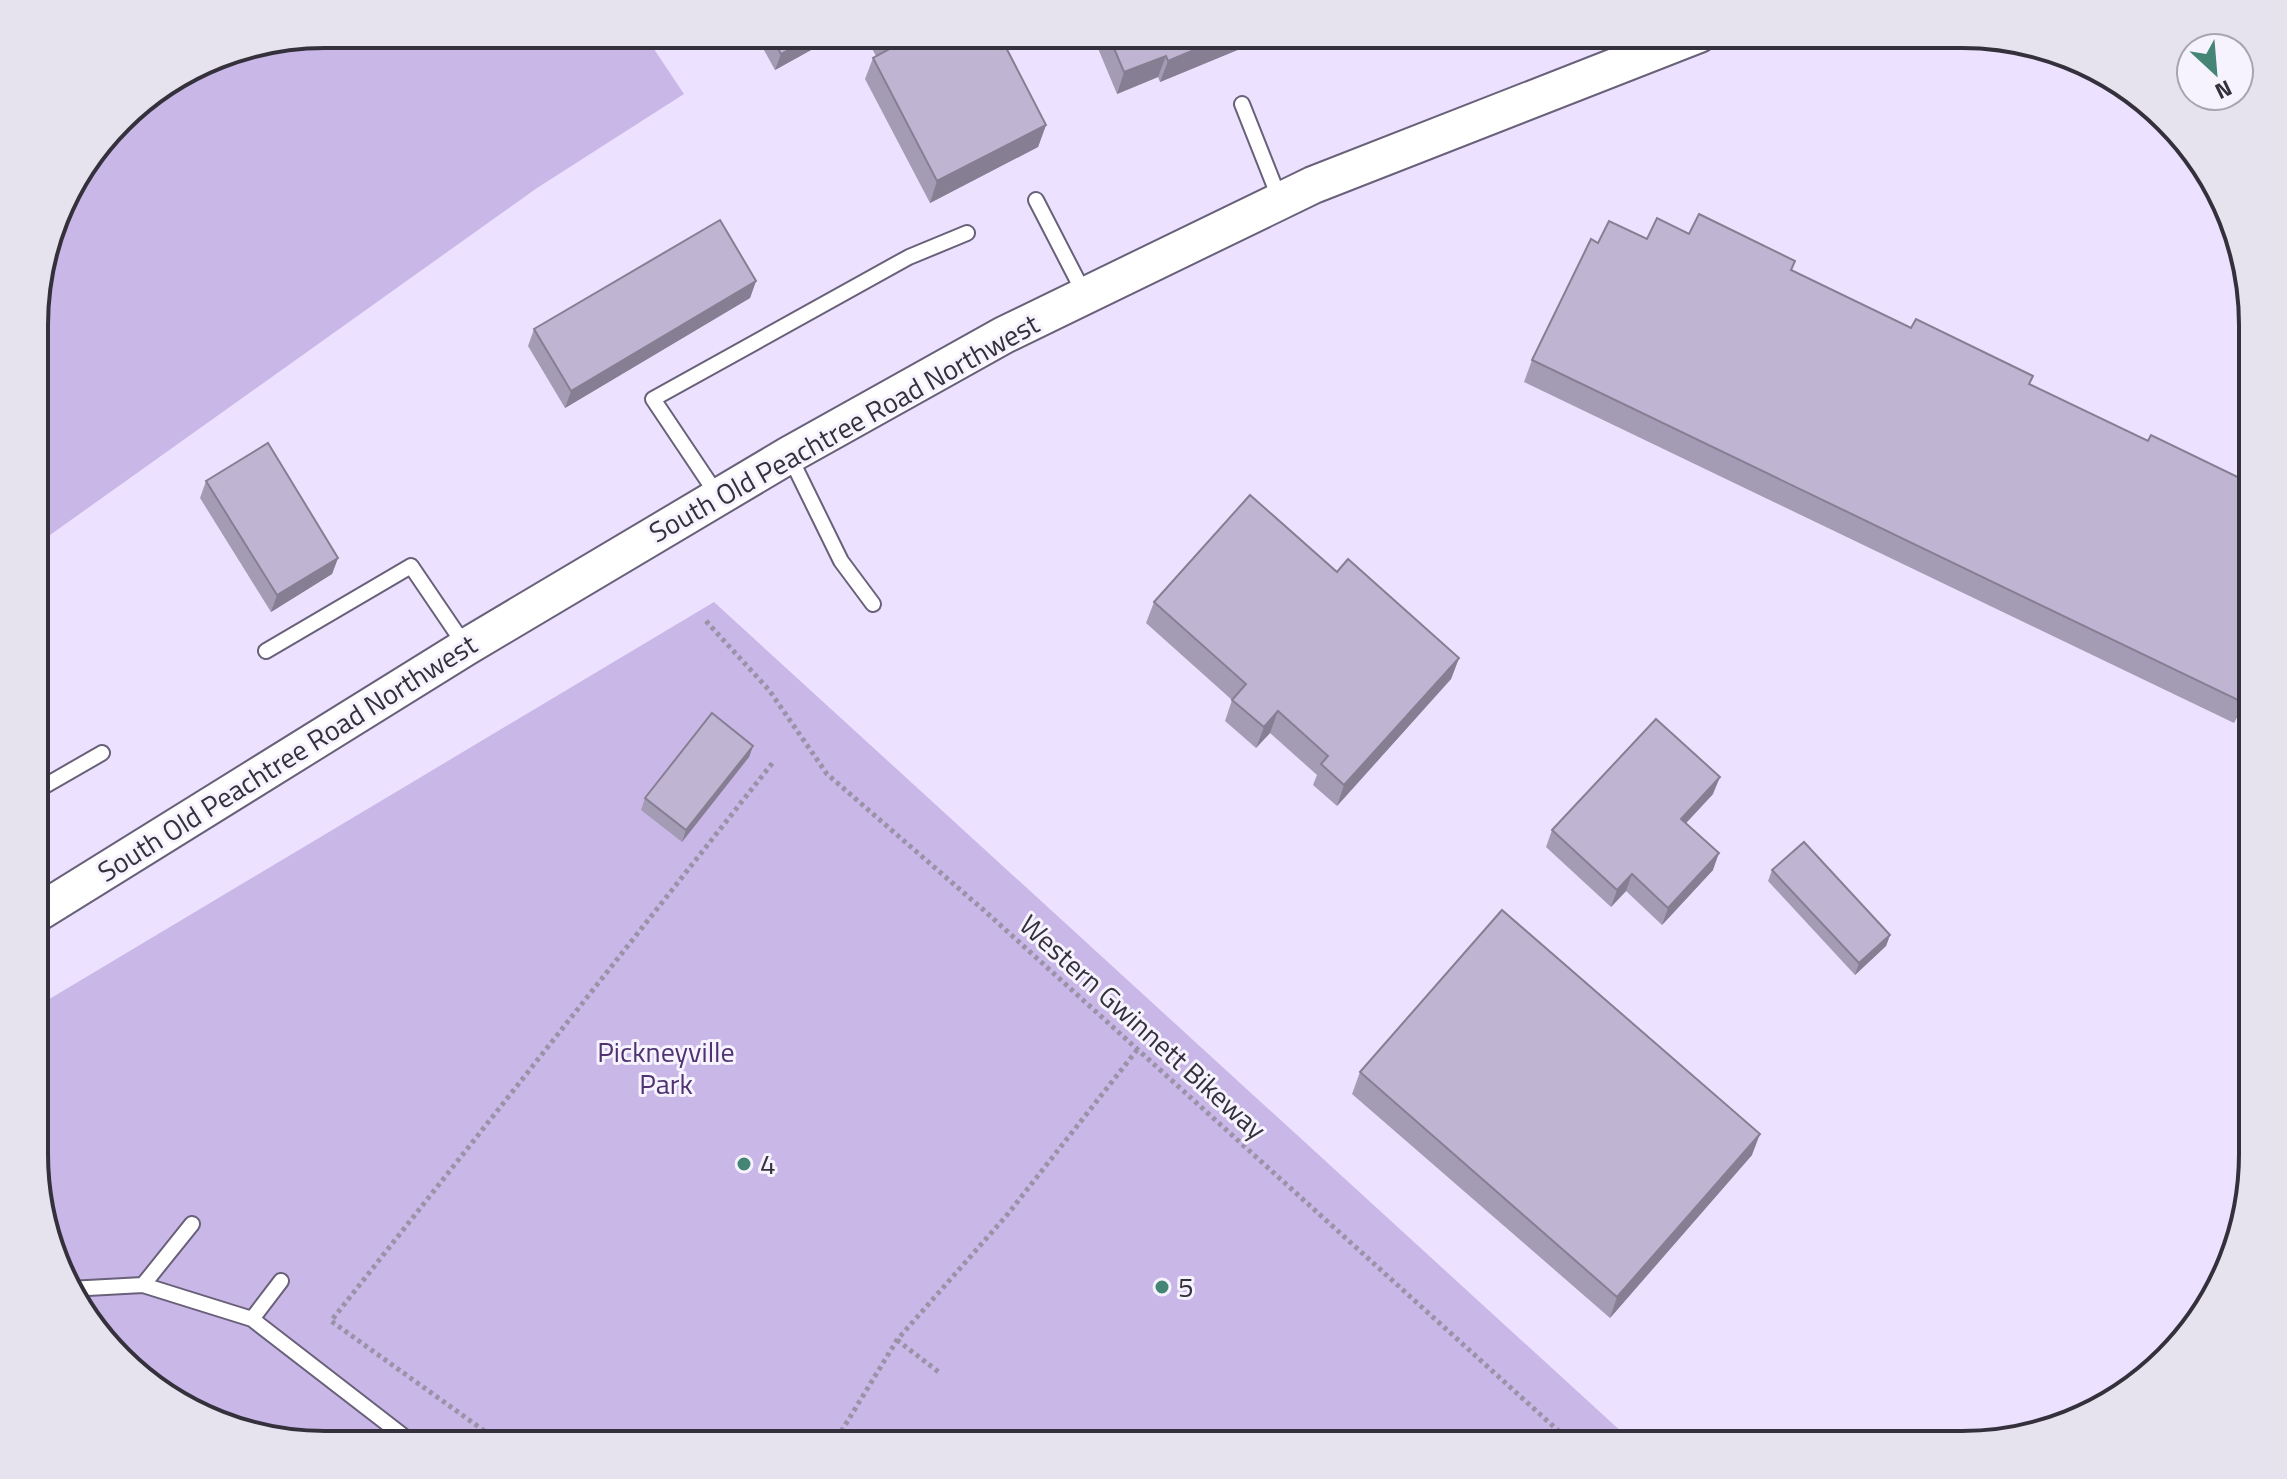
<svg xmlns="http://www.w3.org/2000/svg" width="2287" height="1479" viewBox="0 0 2287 1479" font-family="'Titillium Web',sans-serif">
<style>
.green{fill:#c9b7e7}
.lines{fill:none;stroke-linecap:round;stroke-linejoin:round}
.service-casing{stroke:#696079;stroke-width:18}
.tertiary-casing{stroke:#696079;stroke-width:40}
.path{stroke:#9a93a8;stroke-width:5;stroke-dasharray:4 4;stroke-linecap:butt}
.service{stroke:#fff;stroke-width:14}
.tertiary{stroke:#fff;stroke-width:36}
.wall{fill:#a49cb5}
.shaded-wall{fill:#867f93}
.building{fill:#bfb5d2;stroke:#867f93;stroke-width:2}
.poi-dot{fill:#448575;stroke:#f6f2fe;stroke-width:3}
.labels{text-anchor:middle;stroke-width:6;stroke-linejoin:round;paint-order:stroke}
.street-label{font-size:28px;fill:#35313c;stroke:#f6f2fe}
.park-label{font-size:28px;fill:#4e3271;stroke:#f6f2fe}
.poi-label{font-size:28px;fill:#35313c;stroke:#f6f2fe;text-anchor:start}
.rim{fill:none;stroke:#35313c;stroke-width:4}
</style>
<rect width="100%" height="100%" fill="#ece2ff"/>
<path class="green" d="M325,34H644L684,94L537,188L36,545V287L64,196L133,106L214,56Z
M714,602L1636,1445H324L232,1430L163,1396L73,1300L36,1192V1007Z"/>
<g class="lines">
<defs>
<path id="service" d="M1242,104L1280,200
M1036,200L1085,295
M789,455L841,561L873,604
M718,496L653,399L909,257L967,233
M266,651L411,566L466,647
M36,791L102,753
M143,1285L192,1224
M69,1289L143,1285L252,1319L415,1445
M252,1319L281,1281"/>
<path id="tertiary" d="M36,914L466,647L789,455L1004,335L1313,185L1699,34"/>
</defs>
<use href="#service" class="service-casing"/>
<use href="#tertiary" class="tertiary-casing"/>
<path class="path" d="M706,621L769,690L827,774L987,913L1574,1445
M897,1340L940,1373
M504,1445L331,1321L774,761
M833,1445L897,1340L1007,1215L1137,1050"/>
<use href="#service" class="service"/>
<use href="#tertiary" class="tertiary"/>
</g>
<path class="wall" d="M755,34H840L775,70Z
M864,34H999L1046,125L1038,147L930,203L865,79L873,58L876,56Z
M1092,34H1276L1160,82L1158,77L1117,94Z
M1689,234L1792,270L2148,441L2250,483L2248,490L2252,685L2234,723L1524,382L1532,360L1598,243Z
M756,281L750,298L565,408L528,346L534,329Z
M206,481L338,558L332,574L271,612L200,498Z
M1337,572L1459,658L1451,679L1337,806L1313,785L1317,775L1270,733L1256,748L1225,721L1232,700L1146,623L1154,602Z
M753,746L749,757L682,842L641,810L645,798Z
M1713,794L1686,823L1713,870L1662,925L1626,891L1611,907L1546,847L1552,830Z
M1772,870L1890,935L1886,946L1855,975L1768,881Z
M1360,1072L1752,1155L1610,1318L1352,1094Z"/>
<path class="shaded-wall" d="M816,34H840L775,70L781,54Z
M1232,34H1276L1160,82L1168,61Z
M1166,56L1158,77L1117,94L1124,72Z
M1046,125L1038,147L930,203L937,181Z
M756,281L750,298L565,408L571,391Z
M338,558L332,574L271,612L277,595Z
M1459,658L1451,679L1337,806L1344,785Z
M2252,680V685L2234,723L2242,702Z
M1278,711L1270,733L1256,748L1264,727Z
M753,746L749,757L682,842L686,830Z
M1720,777L1713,794L1675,835L1681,819Z
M1719,853L1713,870L1662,925L1668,908Z
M1632,874L1626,891L1611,907L1617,890Z
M1890,935L1886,946L1855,975L1859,963Z
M1760,1134L1752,1155L1610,1318L1617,1297Z"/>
<path class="building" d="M770,34H816L781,54Z
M883,34H999L1046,125L937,181L873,58L891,48Z
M1108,34H1232L1168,61L1166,56L1124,72Z
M1699,214L1795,261L1791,270L1911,328L1916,319L2033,376L2029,384L2148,441L2151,435L2250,483L2247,489L2252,492V680L2242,702L1532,360L1591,239L1598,243L1609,221L1647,239L1657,218L1689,234Z
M720,220L756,281L571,391L534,329Z
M268,443L338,558L277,595L206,481Z
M1250,495L1337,572L1348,559L1459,658L1344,785L1321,764L1328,756L1278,711L1264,727L1232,700L1246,684L1154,602Z
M712,713L753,746L686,830L645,798Z
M1656,719L1720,777L1681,819L1719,853L1668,908L1632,874L1617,890L1552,830Z
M1804,842L1890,935L1859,963L1772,870Z
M1502,910L1760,1134L1617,1297L1360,1072Z"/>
<g class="poi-dot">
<circle cx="744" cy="1164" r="8"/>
<circle cx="1162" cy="1287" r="8"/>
</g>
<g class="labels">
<g class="street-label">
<text transform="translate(844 428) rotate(-29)" y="10">South Old Peachtree Road Northwest</text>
<text transform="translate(287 758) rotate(-32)" y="10">South Old Peachtree Road Northwest</text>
<text transform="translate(1143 1027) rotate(42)" y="10">Western Gwinnett Bikeway</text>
</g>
<g class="park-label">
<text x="666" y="1062">Pickneyville<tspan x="666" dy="32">Park</tspan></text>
</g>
<g class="poi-label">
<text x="760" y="1174">4</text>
<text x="1178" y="1297">5</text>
</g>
</g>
<path d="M0 0H2287V1479H0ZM325 48H1962A277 277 0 0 1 2239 325V1154A277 277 0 0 1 1962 1431H325A277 277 0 0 1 48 1154V325A277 277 0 0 1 325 48Z" fill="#e7e3ee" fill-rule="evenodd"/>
<path class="rim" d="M325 48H1962A277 277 0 0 1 2239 325V1154A277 277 0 0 1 1962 1431H325A277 277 0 0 1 48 1154V325A277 277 0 0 1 325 48Z"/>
<g transform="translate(2215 72) rotate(154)"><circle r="38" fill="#f6f2fe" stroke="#a9a5b0" stroke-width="2"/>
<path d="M0-6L14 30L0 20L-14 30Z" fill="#448575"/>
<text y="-12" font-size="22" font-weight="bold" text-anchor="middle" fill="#35313c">N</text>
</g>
</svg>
